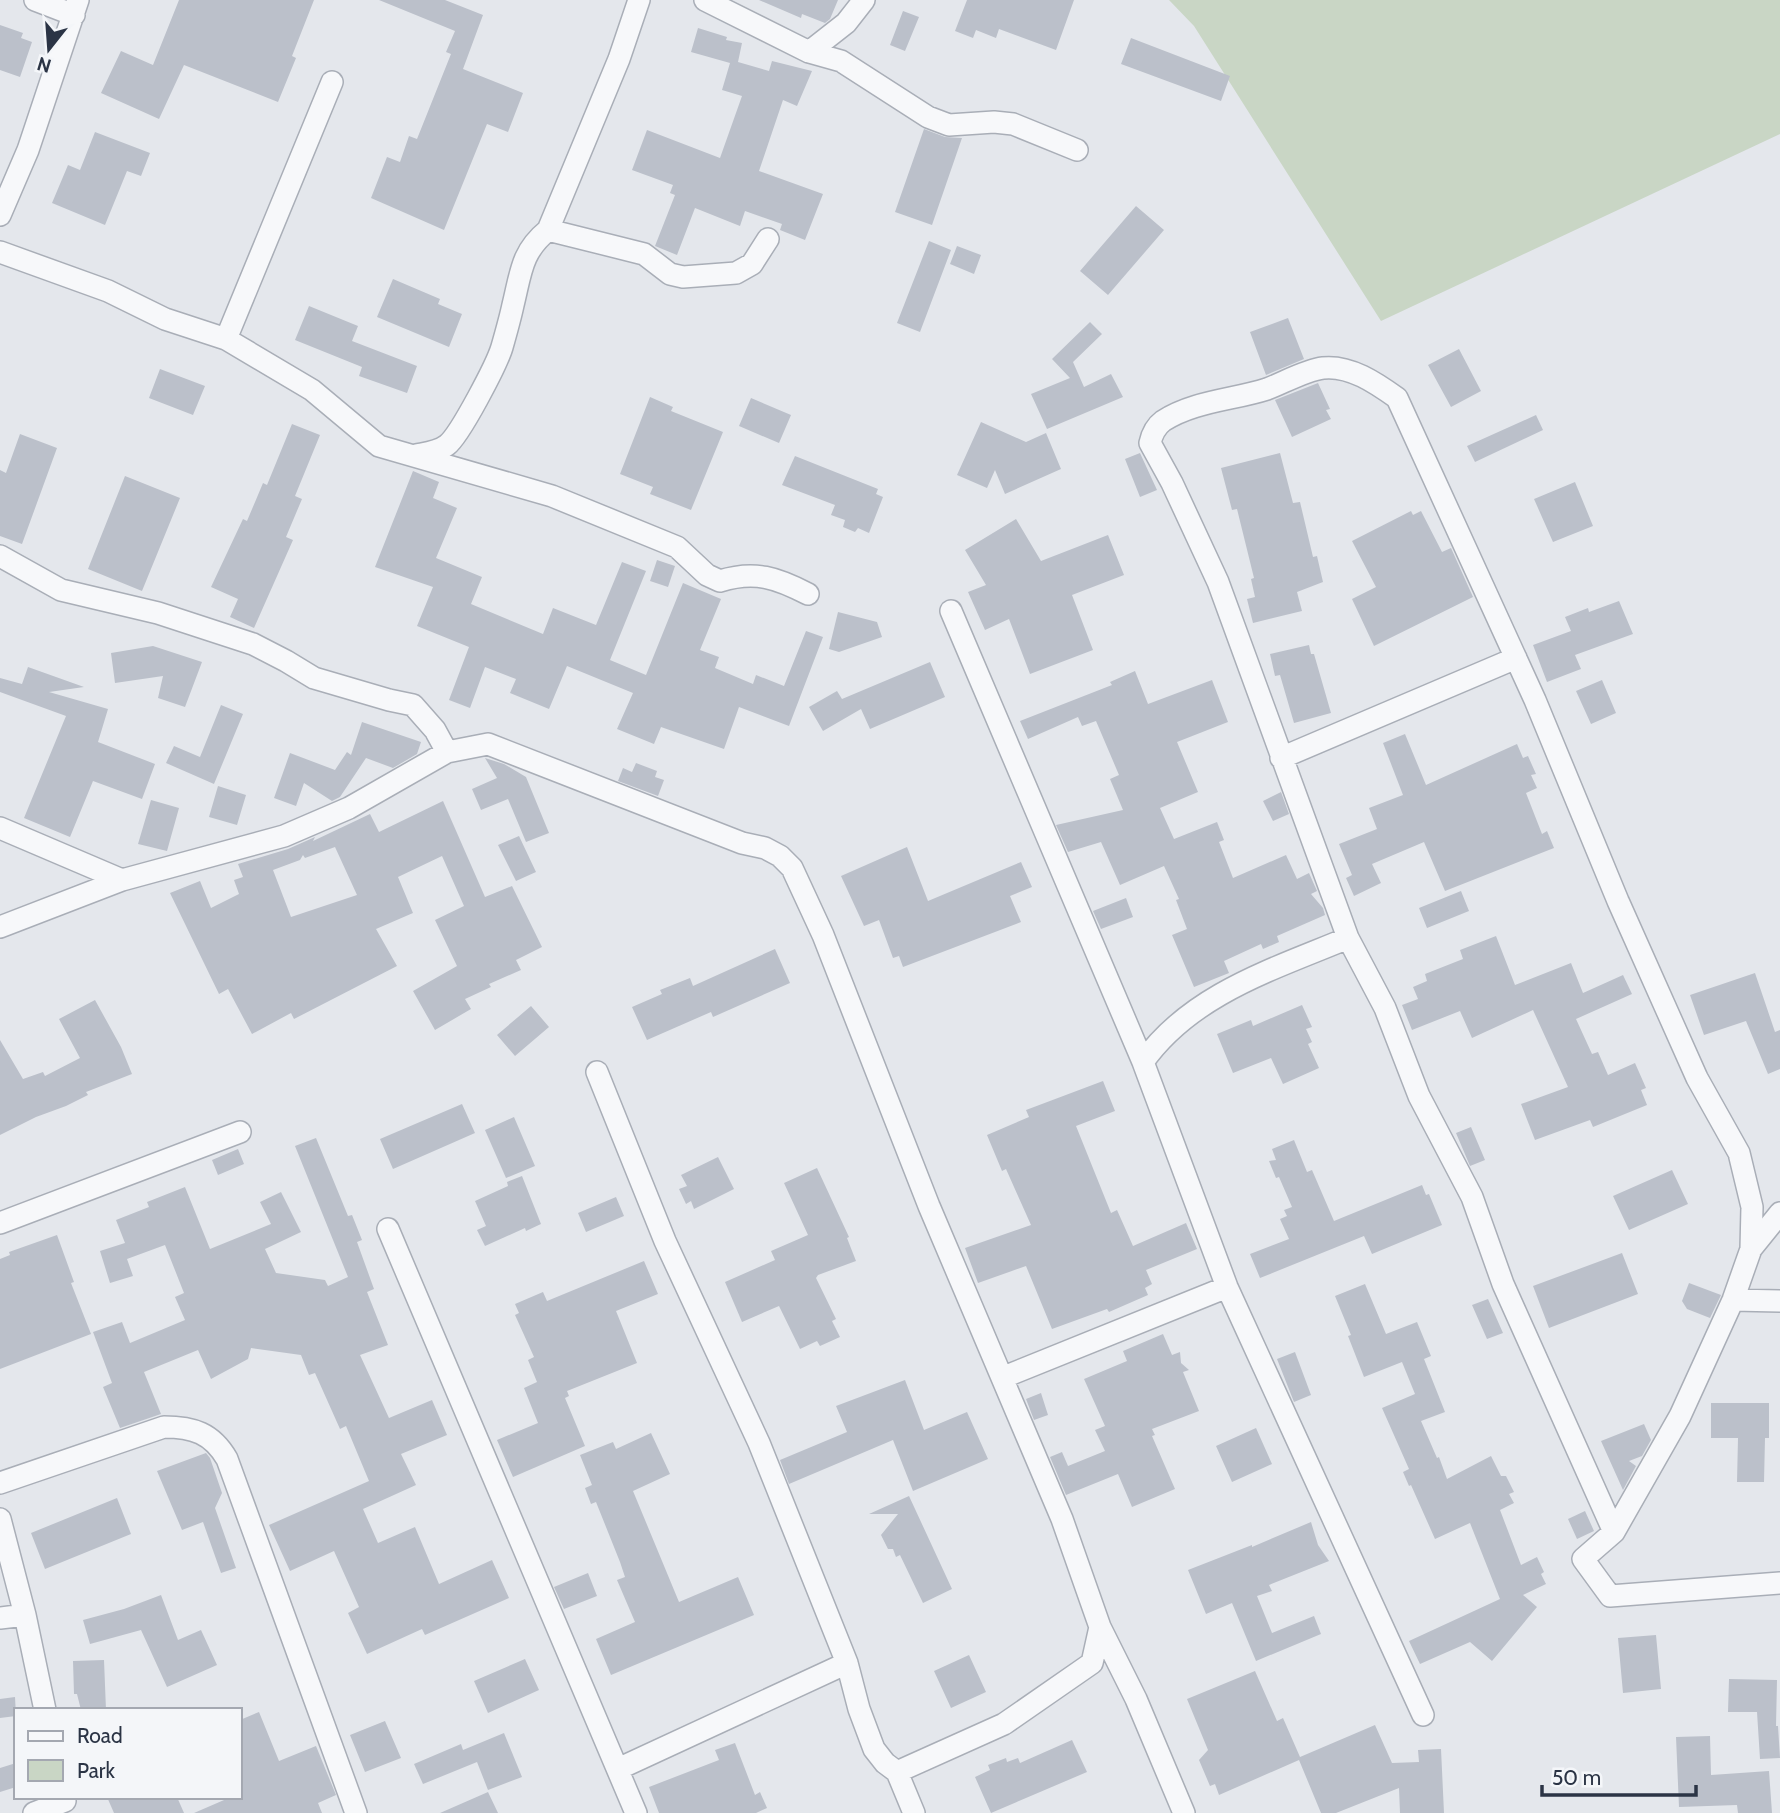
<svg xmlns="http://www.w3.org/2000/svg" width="1780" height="1813" viewBox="0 0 1780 1813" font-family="Cabin,sans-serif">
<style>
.green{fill:#c9d6c5}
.building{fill:#bbc0ca;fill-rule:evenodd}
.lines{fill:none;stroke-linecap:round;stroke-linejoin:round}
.minor-casing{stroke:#a9aeb7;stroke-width:24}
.minor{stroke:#f7f8fa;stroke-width:21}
</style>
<rect width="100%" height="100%" fill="#e4e7ec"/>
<path class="green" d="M1169,0H1780V134L1381,321L1194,26Z"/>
<path class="building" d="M179,0H314L292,56L296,58L278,102L184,65L159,119L101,93L121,51L153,65Z
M379,0H445L483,15L463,69L523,93L508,132L487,124L444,230L371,198L387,157L400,162L409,136L417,139L451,54L446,52L455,31Z
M759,0H838L830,19L825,23L802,14L801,18Z
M967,0H1074L1056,50L999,29L996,38L976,30L973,38L955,31Z
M903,11L919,17L905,51L890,45Z
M0,25L23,33L21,38L32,42L20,77L0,70Z
M698,28L727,37L726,40L742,43L738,62L769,71L772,61L812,71L797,106L783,100L759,171L823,194L805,240L780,230L782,224L745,211L740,226L695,208L677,255L655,246L675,195L670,193L673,185L632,170L647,130L720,158L742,96L722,90L730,63L691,52Z
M1131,38L1230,76L1221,101L1121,64Z
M924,129L945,137L962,138L932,225L895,212Z
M95,132L150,153L141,176L127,171L105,225L52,203L68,165L80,170Z
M1136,206L1164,230L1108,295L1080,271Z
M929,241L951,250L920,332L897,323Z
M957,246L981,255L974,274L950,264Z
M393,279L440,299L438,304L462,314L449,347L377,317Z
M309,306L358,326L352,341L417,366L407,393L359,376L362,367L295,340Z
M1288,318L1304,359L1266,375L1250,332Z
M1090,322L1102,334L1073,362L1084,387L1111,374L1123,397L1047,429L1031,394L1070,378L1052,359Z
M1459,349L1481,391L1451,407L1428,365Z
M160,369L205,386L193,415L149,398Z
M1318,383L1330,409L1326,410L1331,419L1292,437L1275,400Z
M650,397L673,407L671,411L723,432L691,510L650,494L653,487L620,474Z
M751,398L791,415L779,443L739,426Z
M1536,415L1543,430L1475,462L1467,446Z
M981,422L1026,442L1046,433L1061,469L1005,494L995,470L987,488L957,475Z
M292,424L320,435L295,496L302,499L286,537L293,540L254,628L230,617L238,599L211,587L243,519L247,521L263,483L267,485Z
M20,434L57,448L22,544L0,536V470L6,473Z
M1140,453L1157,490L1140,497L1125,459Z
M1280,453L1293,503L1300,502L1313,557L1317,556L1323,582L1297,592L1302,611L1253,623L1247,599L1255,597L1251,579L1254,578L1237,509L1232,510L1221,468Z
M795,456L878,489L876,494L883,497L869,533L858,528L855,532L843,527L845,520L831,515L835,505L782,485Z
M413,471L439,482L433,498L457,508L436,558L482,577L471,604L543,634L553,608L596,625L622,562L646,571L610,660L646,675L683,583L721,599L700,650L719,657L715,668L753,684L756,675L784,686L806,631L823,637L789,726L739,707L724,749L661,727L654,744L617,729L633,693L567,666L549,709L510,693L516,679L485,667L470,708L449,700L469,647L417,626L433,587L375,567Z
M125,476L180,498L142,591L88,569Z
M1575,482L1593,526L1553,542L1534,499Z
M1411,511L1413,515L1421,511L1442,552L1451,548L1473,597L1374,646L1352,599L1376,587L1352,541Z
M1016,519L1041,561L1108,535L1124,575L1072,595L1093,650L1030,674L1009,619L985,630L968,592L986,585L965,550Z
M657,560L675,566L668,587L650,581Z
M1619,601L1633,634L1575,655L1581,669L1547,682L1533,645L1571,631L1565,617L1588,608L1589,612Z
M838,612L877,622L882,637L839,652L829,649Z
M1309,645L1311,654H1314L1331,713L1294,723L1280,675L1275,676L1270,654Z
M153,646L202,662L185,707L158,698L163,676L115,683L111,653Z
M930,662L945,697L870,729L861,709L823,731L809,707L837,691L842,699Z
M28,667L84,687L49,692L108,709L98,742L155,764L142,799L93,781L70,837L24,818L66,716L0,692V678L22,684Z
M1135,671L1148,704L1212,680L1228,722L1177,742L1198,792L1160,808L1174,839L1217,822L1224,840L1219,842L1233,878L1286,855L1297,879L1309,873L1317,891L1311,894L1323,908L1325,915L1277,936L1279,942L1263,949L1261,944L1224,961L1229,973L1194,987L1172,935L1187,929L1176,900L1179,899L1164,866L1120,885L1101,842L1068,852L1056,825L1123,810L1110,779L1119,775L1096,721L1082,726L1078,717L1028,739L1020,721L1112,685L1110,682Z
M1602,680L1616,713L1591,724L1576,691Z
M221,705L243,714L214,784L166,763L174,746L200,757Z
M362,722L421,742L417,754L393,768L366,758L340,797L332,801L304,783L296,806L274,798L290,753L335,770L347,752L351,755Z
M1405,734L1426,785L1517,744L1523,758L1528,756L1536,774L1531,775L1537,788L1526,793L1542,834L1547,831L1554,848L1445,891L1424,842L1372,864L1381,883L1354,896L1346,878L1352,875L1339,844L1377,829L1369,808L1403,795L1383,743Z
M485,758L504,764L526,777L549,833L526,842L508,799L481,810L472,789L497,778Z
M636,763L657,771L655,777L664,780L658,796L618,781L623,768L632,772Z
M218,786L246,795L237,825L209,817Z
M1281,792L1289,814L1273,821L1263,801Z
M151,800L179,808L167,851L138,844Z
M443,801L485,897L512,886L542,947L516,960L521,970L489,984L491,987L465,999L471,1009L435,1030L413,991L457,966L435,920L464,906L442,856L398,877L413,913L376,929L397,966L294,1019L291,1013L252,1034L228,989L219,994L170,893L200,881L211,908L239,894L234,880L243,877L238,864L288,849L315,837L313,841L370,814L379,832ZM335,847L357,895L291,917L273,870L300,860L303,855L305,858Z
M519,836L536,872L516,881L498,845Z
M907,847L928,901L1021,862L1032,887L1010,896L1021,922L903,967L899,956L893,958L879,920L864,926L841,876Z
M1461,891L1469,911L1427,928L1419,908Z
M1126,898L1133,917L1101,929L1093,911Z
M1496,936L1515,985L1571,963L1583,993L1623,975L1632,994L1576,1019L1592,1054L1598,1052L1608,1075L1635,1063L1646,1088L1641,1090L1647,1105L1593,1127L1590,1120L1535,1140L1521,1104L1568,1087L1533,1010L1472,1038L1460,1011L1412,1030L1402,1005L1418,999L1413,987L1427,981L1425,974L1463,959L1460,950Z
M775,949L790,983L713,1017L711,1012L647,1040L632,1007L662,994L660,990L690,978L693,986Z
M1755,973L1775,1032L1780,1030V1069L1768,1074L1746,1021L1704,1035L1690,995Z
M95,1000L121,1047L132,1074L86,1092L88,1095L66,1106L36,1117L0,1135V1040L23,1079L43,1072L45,1076L80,1058L59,1019Z
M1302,1005L1312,1027L1306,1029L1312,1042L1308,1044L1319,1068L1283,1084L1271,1058L1233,1073L1217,1034L1251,1020L1253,1026Z
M531,1006L549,1027L515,1056L497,1035Z
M1103,1081L1115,1111L1076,1126L1111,1213L1117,1210L1133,1246L1186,1223L1197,1249L1146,1270L1152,1284L1145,1288L1148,1295L1109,1312L1107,1309L1052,1329L1026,1266L978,1283L965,1248L1031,1225L1006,1169L1002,1171L987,1135L1029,1117L1026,1110Z
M462,1104L475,1133L393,1169L380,1139Z
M514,1117L535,1166L506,1178L485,1130Z
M1471,1127L1485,1160L1470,1166L1456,1133Z
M316,1138L348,1216L352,1215L362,1240L357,1242L374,1289L367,1292L388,1345L360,1355L389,1418L432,1400L447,1435L401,1454L416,1485L363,1509L378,1543L415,1527L439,1584L492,1560L509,1598L425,1635L422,1629L367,1654L348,1613L359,1607L334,1551L290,1571L269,1525L369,1481L346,1426L340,1429L315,1373L309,1375L301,1355L251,1348L248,1359L211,1379L198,1350L144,1372L161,1414L120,1428L103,1387L112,1383L93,1332L122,1322L130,1343L185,1320L175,1297L184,1293L165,1245L127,1259L133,1276L110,1283L100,1251L125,1243L116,1220L149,1207L147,1202L185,1187L210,1249L271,1224L260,1202L281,1192L301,1232L265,1249L276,1273L325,1280L328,1286L348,1277L295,1146Z
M1294,1140L1307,1172L1312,1170L1334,1221L1422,1185L1426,1195L1429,1194L1442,1225L1372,1254L1364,1236L1260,1278L1250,1254L1289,1239L1280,1219L1287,1216L1284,1210L1292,1207L1279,1177L1276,1178L1269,1161L1276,1160L1272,1149Z
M238,1149L244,1164L218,1175L212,1160Z
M718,1157L734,1189L694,1209L691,1201L686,1204L679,1189L687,1186L681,1175Z
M817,1168L849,1237L847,1238L856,1261L818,1275L816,1278L836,1319L832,1321L840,1337L820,1346L817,1341L800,1349L779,1306L742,1322L725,1282L775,1260L771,1251L808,1235L784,1183Z
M1672,1170L1688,1204L1629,1230L1613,1196Z
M522,1176L541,1224L526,1231L525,1228L485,1246L477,1230L486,1226L475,1201L508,1186L507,1182Z
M616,1197L624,1216L586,1232L578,1213Z
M57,1235L74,1282L71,1283L91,1334L0,1369V1259L10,1255L9,1252Z
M1622,1253L1638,1294L1549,1328L1533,1286Z
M644,1261L658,1294L616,1311L637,1363L567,1391L569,1396L565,1398L585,1446L513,1477L497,1440L538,1423L524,1388L537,1382L528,1360L534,1357L515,1315L519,1313L515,1304L543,1292L547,1301Z
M1689,1283L1721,1295L1710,1318L1687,1309L1682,1301Z
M1365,1284L1386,1334L1417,1322L1431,1356L1424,1359L1445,1412L1421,1421L1437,1458L1439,1457L1447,1479L1491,1456L1501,1476H1506L1514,1492L1509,1494L1514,1503L1500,1510L1521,1565L1537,1557L1544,1572L1541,1574L1546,1584L1523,1595L1537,1607L1492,1661L1470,1642L1420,1664L1409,1641L1500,1599L1470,1523L1435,1539L1411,1485L1409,1486L1403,1472L1409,1469L1382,1408L1415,1394L1402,1362L1364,1377L1348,1336L1351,1335L1335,1296Z
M1488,1299L1503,1333L1487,1339L1472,1305Z
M1163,1334L1172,1355L1180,1352L1181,1363L1189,1370L1183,1372L1199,1411L1152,1429L1155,1435L1152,1436L1175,1489L1132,1507L1118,1474L1066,1495L1050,1457L1062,1452L1068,1466L1105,1451L1095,1430L1105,1426L1084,1379L1127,1361L1123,1351Z
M1295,1352L1311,1395L1294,1402L1277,1359Z
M905,1380L924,1430L967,1412L988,1459L913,1491L893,1440L789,1484L780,1460L847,1432L836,1406Z
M1041,1393L1048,1415L1034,1420L1026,1399Z
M1711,1403H1769V1438H1765L1764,1482H1737L1738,1438H1711Z
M1644,1424L1651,1440L1642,1456L1629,1461L1636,1466L1623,1490L1601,1441Z
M1256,1428L1272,1464L1232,1482L1216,1446Z
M651,1433L670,1474L633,1491L679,1602L738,1577L754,1615L611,1675L596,1639L635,1622L617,1580L625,1577L620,1562L596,1502L591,1504L585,1488L592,1485L580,1455L613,1442L616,1449Z
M206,1453L210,1458L222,1493L215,1508L236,1568L221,1573L203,1522L182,1530L157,1471Z
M909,1496L952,1589L923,1603L900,1555L896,1557L893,1549H888L881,1535L898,1514H869Z
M117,1498L131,1534L45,1569L31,1533Z
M1585,1511L1594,1531L1577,1539L1568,1519Z
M1311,1522L1318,1545L1329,1561L1269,1585L1272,1591L1257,1596L1272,1633L1314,1616L1321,1634L1256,1661L1232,1603L1206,1614L1188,1570L1252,1545V1547Z
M588,1573L597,1596L564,1609L554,1587Z
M161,1595L178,1640L201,1630L217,1665L167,1687L141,1630L90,1644L83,1620L124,1609Z
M1656,1635L1661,1689L1623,1693L1618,1638Z
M969,1655L986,1692L951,1708L934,1671Z
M525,1659L539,1690L488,1713L474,1681Z
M104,1660L106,1710H81L77,1694H74L73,1661Z
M1255,1671L1277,1721L1283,1718L1300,1757L1375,1725L1392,1763L1419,1762L1418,1750L1441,1749L1444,1813H1400L1399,1788L1336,1813H1321L1299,1760L1219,1795L1215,1784L1210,1786L1199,1760L1208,1750L1187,1699Z
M1729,1679L1777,1680L1776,1726H1778L1780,1758L1760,1759L1757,1712H1728Z
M15,1697L16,1716L0,1718V1699Z
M259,1712L279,1761L316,1746L336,1795L318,1803L322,1813H194L231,1797H240V1720Z
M385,1721L401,1758L365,1772L350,1735Z
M504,1733L522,1777L488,1790L477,1762L423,1784L414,1764L461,1744L463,1750Z
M1710,1736L1711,1775L1769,1771L1772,1813H1738L1737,1805L1679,1807L1676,1737Z
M1072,1740L1087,1772L991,1813L975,1777L990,1770L988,1765L1006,1758L1007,1762L1018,1758L1020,1763Z
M735,1743L755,1795L760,1792L767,1808L756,1813H659L649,1787L719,1760L715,1750Z
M16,1763V1787L0,1792V1768Z
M488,1792L498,1813H440Z
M107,1797H177L184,1813H114Z"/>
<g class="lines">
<defs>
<path id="minor" d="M35,0L74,15
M705,0L809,52L841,61L928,117L949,125L994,122L1013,124L1077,150
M809,52L846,23L864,0
M0,215L28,150L78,0
M548,230L644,254L670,274L683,277L736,273L752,264L768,239
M0,252L108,291L165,319L226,339L312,390L379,446L552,496L677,547L707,575L720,581C755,570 777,578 808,594
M226,339L332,82
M416,455C426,453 438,452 447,445C460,435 497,364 502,347C506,333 510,319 513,305C521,273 521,252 548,230L619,59L639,0
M0,556L61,590L158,613L210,630L253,644L286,661L314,678L389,700L413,705L435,730L447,752L349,808L284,836L122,880L0,927
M951,611L1143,1062L1227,1287L1423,1715
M447,752L488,744L742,843L765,848L780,856L792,868L823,935L929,1206L1062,1519L1100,1627L1136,1699L1184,1813
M1281,758L1516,658
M0,828L122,880
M1143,1062C1191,994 1274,969 1348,938
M597,1072L665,1241L759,1443L847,1663L859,1709L874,1749L885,1763L897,1772L914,1813
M0,1223L240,1132
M388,1229L636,1813
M1751,1249L1780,1213
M1733,1300L1780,1301
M1004,1377L1227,1287
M0,1483L164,1427C193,1427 212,1433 227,1459L356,1813
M0,1519L25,1615L45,1710
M1614,1532L1503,1284L1472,1197L1419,1096L1385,1008L1348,938L1218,582L1172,483L1150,443C1152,434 1155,427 1163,421C1194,401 1233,400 1267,389C1283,383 1306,370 1323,368C1350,365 1376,383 1397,398L1535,700L1618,901L1697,1078L1739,1153L1752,1207L1751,1249L1733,1300L1680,1416L1614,1532L1583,1559L1610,1596L1780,1583
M0,1618L25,1615
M618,1769L847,1663
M897,1772L1004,1724L1092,1663L1100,1627
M34,1813L65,1801"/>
</defs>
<use href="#minor" class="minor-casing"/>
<use href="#minor" class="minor"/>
</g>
<rect x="14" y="1708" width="228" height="91" fill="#f4f6f9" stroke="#a4a8b1" stroke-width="2"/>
<rect x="28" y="1731" width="35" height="10" fill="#f7f8fa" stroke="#a4a8b1" stroke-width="2"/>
<text x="77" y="1743" font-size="21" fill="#2b3445">Road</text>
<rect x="28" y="1760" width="35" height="21" fill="#c9d6c5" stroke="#a4a8b1" stroke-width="2"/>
<text x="77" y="1778" font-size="21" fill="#2b3445">Park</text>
<g transform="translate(49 49) rotate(197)" stroke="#f4f6f9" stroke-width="5" paint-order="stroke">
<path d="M0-5L12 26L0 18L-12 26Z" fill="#2b3445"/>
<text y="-10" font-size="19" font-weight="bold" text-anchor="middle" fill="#2b3445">N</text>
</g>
<path d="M1542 1785v10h154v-10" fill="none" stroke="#2b3445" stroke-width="3.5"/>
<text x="1552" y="1785" font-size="21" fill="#2b3445" stroke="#f4f6f9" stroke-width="5" paint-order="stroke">50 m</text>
</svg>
